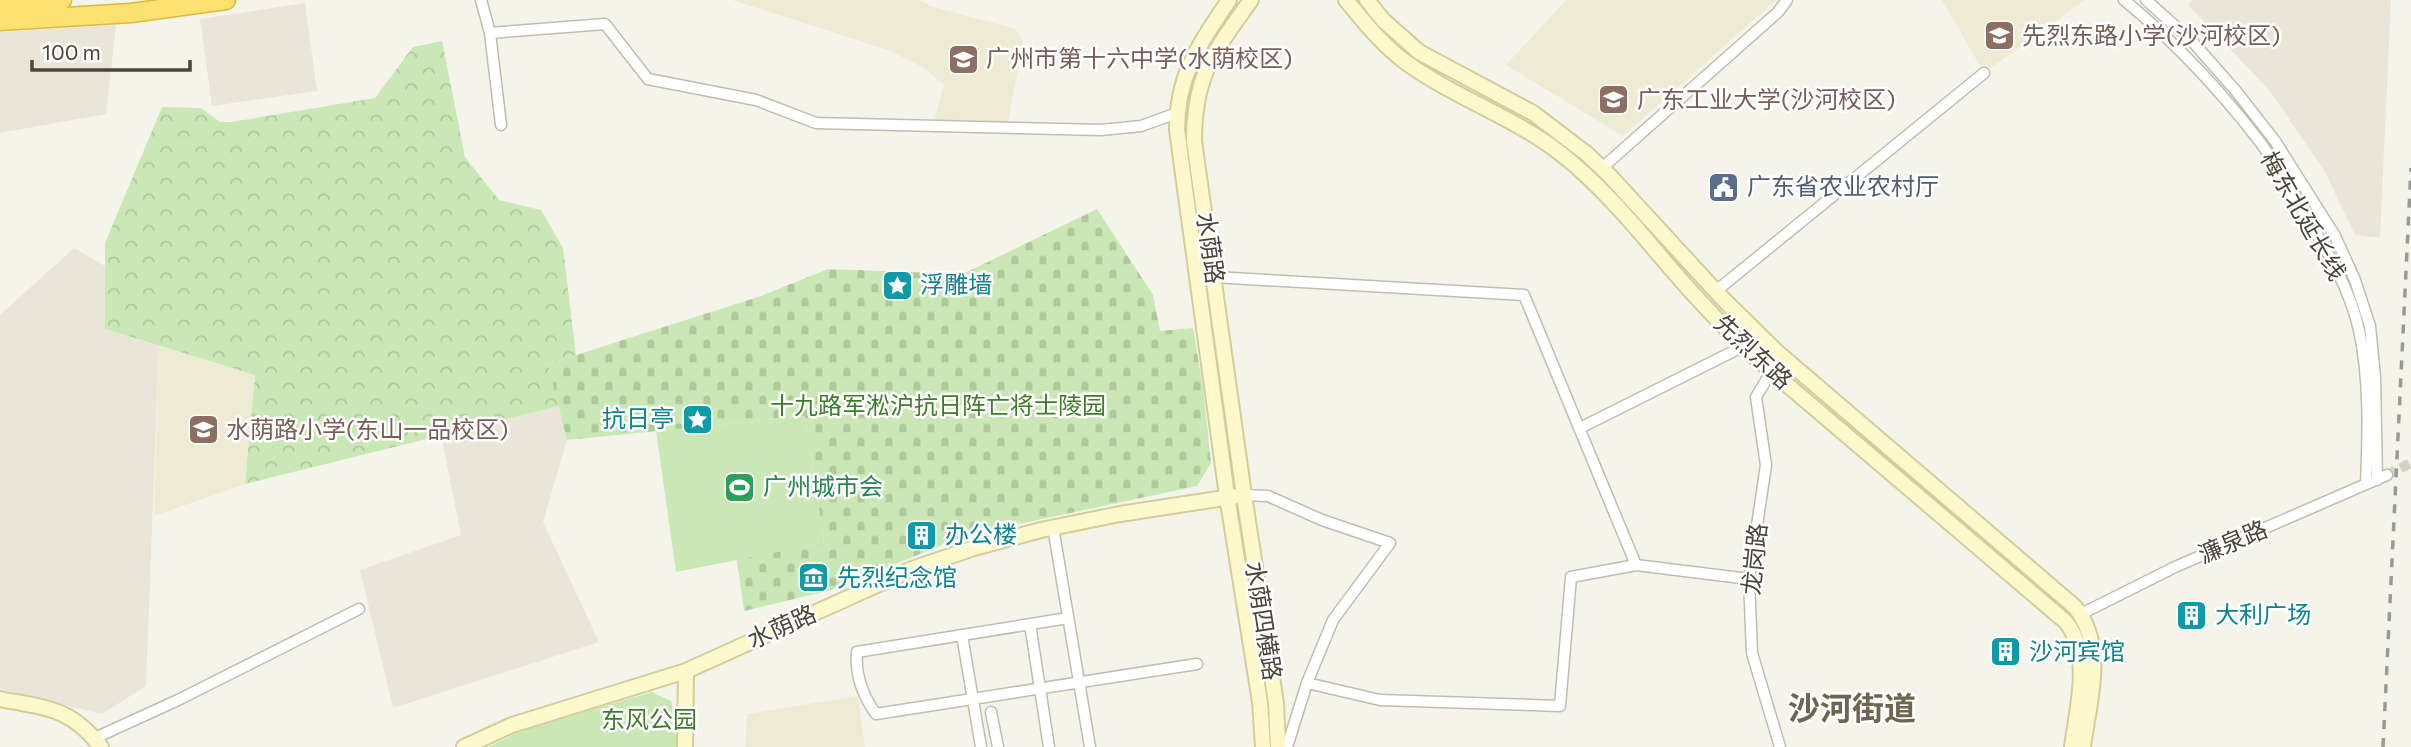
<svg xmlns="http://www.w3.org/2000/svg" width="2411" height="747" viewBox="0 0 2411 747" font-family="Commissioner,'Noto Sans SC',sans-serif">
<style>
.residential{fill:#e9e6d9}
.education{fill:#eeebd5}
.green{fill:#cae8b5}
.forest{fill:url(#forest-crowns)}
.cemetery{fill:url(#cemetery-stones)}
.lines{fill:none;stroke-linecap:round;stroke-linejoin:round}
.street-tunnel{stroke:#d3d1c7;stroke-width:10;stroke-dasharray:10 5;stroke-linecap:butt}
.street-casing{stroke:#c1bdae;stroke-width:13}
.secondary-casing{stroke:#d4cd9b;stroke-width:18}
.highway-casing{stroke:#dcb83e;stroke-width:21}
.street{stroke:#fff;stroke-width:10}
.secondary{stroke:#fef9cd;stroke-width:14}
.highway{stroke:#fce170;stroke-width:18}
.rail{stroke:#999;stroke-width:3.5;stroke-dasharray:9 9;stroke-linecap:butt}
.labels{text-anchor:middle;stroke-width:5;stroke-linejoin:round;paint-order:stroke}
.education-label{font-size:24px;fill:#785e54;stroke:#fff;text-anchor:start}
.service-label{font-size:24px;fill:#4e5e75;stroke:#fff;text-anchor:start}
.street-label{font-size:24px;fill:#4a4539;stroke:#fff}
.culture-label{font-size:24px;fill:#0d838f;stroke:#fff;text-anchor:start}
.park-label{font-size:24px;fill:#3f7c2b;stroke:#fff}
.leisure-label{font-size:24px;fill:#27864d;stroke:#fff;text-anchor:start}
.district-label{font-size:32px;font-weight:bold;fill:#6c6550;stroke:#fff}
</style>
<defs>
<pattern id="forest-crowns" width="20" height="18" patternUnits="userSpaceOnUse" patternTransform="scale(1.75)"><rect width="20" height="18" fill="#cae8b5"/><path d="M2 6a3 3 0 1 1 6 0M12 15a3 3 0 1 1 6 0" fill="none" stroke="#afc89c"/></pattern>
<pattern id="cemetery-stones" width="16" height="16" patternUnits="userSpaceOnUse" patternTransform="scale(1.75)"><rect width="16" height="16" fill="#cae8b5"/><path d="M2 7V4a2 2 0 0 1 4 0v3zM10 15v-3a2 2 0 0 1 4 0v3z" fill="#afc89c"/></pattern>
</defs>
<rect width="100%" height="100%" fill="#f5f4eb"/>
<path class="residential" d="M2192,0H2391L2380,238L2355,235L2325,172L2270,91L2188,5Z
M305,3L317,91L212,106L200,19Z
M116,25L106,114L0,133V32Z
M74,248L105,266V329L159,346L146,686L102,714L0,689V315Z
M559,406L567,440L543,522L599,642L393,708L360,570L461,535L441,435Z"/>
<path class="education" d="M732,0H920L930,6L1016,29L1023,42L1006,134L932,127L944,85L924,68L888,50Z
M1566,0H1776L1623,136L1506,65Z
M1942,0H2085L1984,73Z
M159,346L255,375L245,484L154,516Z
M858,696L865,747H745L747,714Z"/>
<path class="green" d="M805,416L824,543L676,572L656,431Z
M652,692L671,701L681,737V747H488L527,728Z"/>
<path class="forest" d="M442,41L465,157L499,200L541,210L563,248L576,355L548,364L559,406L245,484L255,375L105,329V243L162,107L201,108L220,122H232L375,98L413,47Z"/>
<path class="cemetery" d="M1097,209L1153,295L1160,331L1193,328L1203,388L1211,463L1197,486L967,535L831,590L744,611L737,560L824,543L805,416L567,440L548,364L761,296L828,269L963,274Z"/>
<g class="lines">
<path class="street-tunnel" d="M2387,475L2411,463"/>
<defs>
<path id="street" d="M481,0L490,33L501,125
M2124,0C2175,42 2220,90 2260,142C2277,165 2290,191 2305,215C2327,250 2350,289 2359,330C2370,380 2368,434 2366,484
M2146,0L2192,41L2236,91L2275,141L2335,236L2355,280L2370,326L2375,377L2377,480
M490,33L605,24L648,79L756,100L816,123L1101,130L1141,126L1177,113
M1602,168L1778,12L1787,0
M1214,277L1524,295L1636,565L1749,579
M1716,291L1984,73
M1771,372L1756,397L1766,465L1749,579L1752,653L1780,747
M1580,428L1744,346
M1244,495L1268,496L1322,520L1390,543L1333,620L1307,683L1287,747
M1053,527L1090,747
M2081,614L2175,567L2387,475
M1068,618L857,652C855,676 863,696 876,714L1197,664
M1030,624L1049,747
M962,635L981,747
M1307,683L1380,700L1560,706L1571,577L1636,565
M991,712L998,747
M95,738L178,700L359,609"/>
<path id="secondary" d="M1229,0C1199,45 1177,74 1177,130L1227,496L1260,702L1263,747
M1251,0C1214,52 1194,75 1194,141L1244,495L1276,703L1278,747
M1346,0C1364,22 1382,44 1404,61C1453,97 1512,116 1560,153C1600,184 1634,225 1667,264C1693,295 1721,324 1750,353L2066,622C2092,655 2077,708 2072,747
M1367,0L1383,20L1419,52L1533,113L1587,154L1610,176L1722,298L1776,351L2075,607C2107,647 2089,700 2083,747
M0,699C46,708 70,707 101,747
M464,747L512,725L686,671L912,569L974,548L1041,530L1120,514L1244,495
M685,747L686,671"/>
<path id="highway" d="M0,3L62,0
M0,21L131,13L226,0"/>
</defs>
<use href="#street" class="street-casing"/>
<use href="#secondary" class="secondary-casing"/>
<use href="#highway" class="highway-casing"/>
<use href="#street" class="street"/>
<use href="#secondary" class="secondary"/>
<use href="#highway" class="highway"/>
<path class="rail" d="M2383,747L2411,168"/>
</g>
<defs>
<symbol id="school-square" viewBox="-11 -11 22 22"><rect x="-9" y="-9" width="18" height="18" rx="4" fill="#8d6e63" stroke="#fff"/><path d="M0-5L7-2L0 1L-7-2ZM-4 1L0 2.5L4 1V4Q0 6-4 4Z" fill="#fff"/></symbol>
<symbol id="university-square" viewBox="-11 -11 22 22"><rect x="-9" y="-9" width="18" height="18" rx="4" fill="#8d6e63" stroke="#fff"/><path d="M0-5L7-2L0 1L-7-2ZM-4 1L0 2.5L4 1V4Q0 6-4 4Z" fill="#fff"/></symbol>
<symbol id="civic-square" viewBox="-11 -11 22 22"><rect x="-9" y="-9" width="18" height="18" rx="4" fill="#5c6f8a" stroke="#fff"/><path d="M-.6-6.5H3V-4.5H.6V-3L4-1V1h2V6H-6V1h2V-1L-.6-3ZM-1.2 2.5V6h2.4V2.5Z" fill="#fff"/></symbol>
<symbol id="sight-square" viewBox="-11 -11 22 22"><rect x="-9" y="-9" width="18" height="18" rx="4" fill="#0f9aa8" stroke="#fff"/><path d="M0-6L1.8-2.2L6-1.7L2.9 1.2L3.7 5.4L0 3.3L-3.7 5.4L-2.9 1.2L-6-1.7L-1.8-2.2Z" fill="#fff"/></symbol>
<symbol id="stadium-square" viewBox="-11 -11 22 22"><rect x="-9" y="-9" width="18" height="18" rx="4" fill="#2e9e5b" stroke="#fff"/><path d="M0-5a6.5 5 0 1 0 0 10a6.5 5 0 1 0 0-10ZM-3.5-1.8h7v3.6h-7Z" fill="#fff"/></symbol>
<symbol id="building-square" viewBox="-11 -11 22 22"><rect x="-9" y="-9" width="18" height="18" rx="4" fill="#0f9aa8" stroke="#fff"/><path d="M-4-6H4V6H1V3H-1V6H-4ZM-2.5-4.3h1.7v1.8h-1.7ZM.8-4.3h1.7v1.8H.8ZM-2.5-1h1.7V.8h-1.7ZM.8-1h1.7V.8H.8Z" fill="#fff"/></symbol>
<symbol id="museum-square" viewBox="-11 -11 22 22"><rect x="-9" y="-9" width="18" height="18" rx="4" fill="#0f9aa8" stroke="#fff"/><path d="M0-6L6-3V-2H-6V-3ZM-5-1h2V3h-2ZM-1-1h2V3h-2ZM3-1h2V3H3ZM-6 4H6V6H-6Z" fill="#fff"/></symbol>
</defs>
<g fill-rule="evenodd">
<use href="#school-square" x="1982" y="18" width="35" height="35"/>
<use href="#school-square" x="946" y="42" width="35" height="35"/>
<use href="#university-square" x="1596" y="82" width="35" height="35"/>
<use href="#civic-square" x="1706" y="170" width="35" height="35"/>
<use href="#sight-square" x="880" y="268" width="35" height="35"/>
<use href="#sight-square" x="680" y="402" width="35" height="35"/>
<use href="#school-square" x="186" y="412" width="35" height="35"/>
<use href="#stadium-square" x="722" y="470" width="35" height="35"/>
<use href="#building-square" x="904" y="518" width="35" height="35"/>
<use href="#museum-square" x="796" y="560" width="35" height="35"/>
<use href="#building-square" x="2174" y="598" width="35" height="35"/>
<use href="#building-square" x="1988" y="634" width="35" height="35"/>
</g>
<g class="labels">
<g class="education-label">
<text x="2022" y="44">先烈东路小学(沙河校区)</text>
<text x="986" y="67">广州市第十六中学(水荫校区)</text>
<text x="1637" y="108">广东工业大学(沙河校区)</text>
<text x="226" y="438">水荫路小学(东山一品校区)</text>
</g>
<g class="service-label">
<text x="1747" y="195">广东省农业农村厅</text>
</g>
<g class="street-label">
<text transform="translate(2303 216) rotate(60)" y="8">梅东北延长线</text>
<text transform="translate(1210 248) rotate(82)" y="8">水荫路</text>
<text transform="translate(1753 352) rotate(43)" y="8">先烈东路</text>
<text transform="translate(2233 542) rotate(-23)" y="8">濂泉路</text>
<text transform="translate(1755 559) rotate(-84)" y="8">龙岗路</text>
<text transform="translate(1263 621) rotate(81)" y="8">水荫四横路</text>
<text transform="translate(782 627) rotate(-24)" y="8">水荫路</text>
</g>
<g class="culture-label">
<text x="920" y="293">浮雕墙</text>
<text x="674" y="427" text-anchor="end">抗日亭</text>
<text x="945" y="543">办公楼</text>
<text x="837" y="586">先烈纪念馆</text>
<text x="2215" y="623">大利广场</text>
<text x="2029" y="660">沙河宾馆</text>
</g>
<g class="park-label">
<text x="938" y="414">十九路军淞沪抗日阵亡将士陵园</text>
<text x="649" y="728">东风公园</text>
</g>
<g class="leisure-label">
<text x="763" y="495">广州城市会</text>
</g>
<g class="district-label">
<text x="1852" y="720">沙河街道</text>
</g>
</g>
<path d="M32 60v10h158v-10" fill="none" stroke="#4a4539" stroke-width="3.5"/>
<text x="42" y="60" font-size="21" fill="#4a4539" stroke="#ffffff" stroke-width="5" paint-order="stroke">100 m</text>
</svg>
